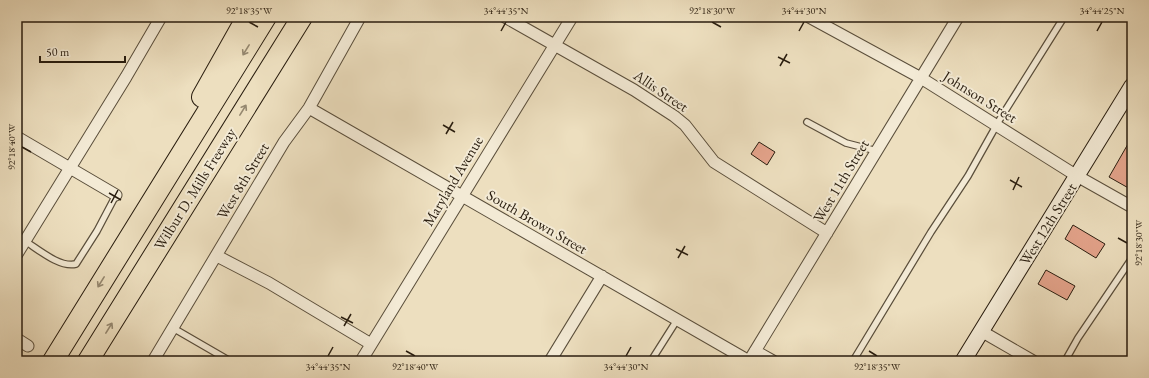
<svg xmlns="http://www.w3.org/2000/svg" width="1149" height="378" viewBox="0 0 1149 378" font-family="'EB Garamond',serif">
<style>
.building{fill:#e5a48c;stroke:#291d0f}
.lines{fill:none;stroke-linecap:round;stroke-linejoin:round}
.lane-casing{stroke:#5a4e3b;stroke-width:8}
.street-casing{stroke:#5a4e3b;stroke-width:13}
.secondary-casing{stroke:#291d0f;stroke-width:17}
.highway-casing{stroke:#291d0f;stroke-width:22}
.lane{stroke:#f3ead5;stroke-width:5.5}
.street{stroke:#f3ead5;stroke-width:11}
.secondary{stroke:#f3ead5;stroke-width:15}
.highway{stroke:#eddfbf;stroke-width:20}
.oneway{stroke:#958870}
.ticks{fill:none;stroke:#291d0f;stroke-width:1.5}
.labels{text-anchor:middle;stroke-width:4;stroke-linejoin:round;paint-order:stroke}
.street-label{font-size:15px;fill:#291d0f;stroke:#f3ead5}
.neatline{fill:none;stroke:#291d0f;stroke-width:1.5}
.ticks-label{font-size:10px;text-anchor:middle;fill:#291d0f}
</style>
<rect width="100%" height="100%" fill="#eddfbf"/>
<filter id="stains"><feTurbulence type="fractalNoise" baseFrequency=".005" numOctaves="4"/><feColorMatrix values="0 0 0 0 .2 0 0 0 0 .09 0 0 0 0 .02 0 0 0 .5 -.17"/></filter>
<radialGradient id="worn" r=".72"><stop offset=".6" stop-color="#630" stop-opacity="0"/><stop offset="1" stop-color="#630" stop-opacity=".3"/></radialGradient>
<path class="building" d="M1132,137V190L1109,177Z
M759,142L775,152L767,165L751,154Z
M1073,225L1105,244L1096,258L1065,239Z
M1046,270L1075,286L1067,300L1038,284Z"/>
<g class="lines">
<defs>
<path id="lane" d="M807,122L846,143L877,151
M25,241C39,250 60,268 76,264L97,231L116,195
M173,328L230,361
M651,361L677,320
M853,361L931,232L968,176L1000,119L1064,17
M1065,361L1078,338L1132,258"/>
<path id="street" d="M505,17L634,90L674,116L685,125L714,162L827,233
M809,17L921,78L1077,176L1132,207
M309,108L749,361
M17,137L116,195
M17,254L126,77L161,17
M217,256L269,283L371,344
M981,331L1033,361
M17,339L28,346
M755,351L773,361
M153,361L284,142L309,108L360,17
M361,361L572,17
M550,361L602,276
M749,361L958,17"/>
<path id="secondary" d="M963,361L1132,86"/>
<path id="highway" d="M202,97L247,17
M53,361L266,17
M88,361L302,17"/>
</defs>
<use href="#lane" class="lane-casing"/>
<use href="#street" class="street-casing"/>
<use href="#secondary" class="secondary-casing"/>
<use href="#highway" class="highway-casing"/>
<use href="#lane" class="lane"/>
<use href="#street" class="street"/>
<use href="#secondary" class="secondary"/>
<use href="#highway" class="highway"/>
</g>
<defs><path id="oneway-shaft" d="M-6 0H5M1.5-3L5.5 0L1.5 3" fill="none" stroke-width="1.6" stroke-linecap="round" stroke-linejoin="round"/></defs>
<g class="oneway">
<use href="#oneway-shaft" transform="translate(246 50) rotate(122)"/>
<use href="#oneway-shaft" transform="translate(243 110) rotate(-58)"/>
<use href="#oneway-shaft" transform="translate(101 282) rotate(122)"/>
<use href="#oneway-shaft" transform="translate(109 328) rotate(-58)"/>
</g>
<path class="ticks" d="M249,22L258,27M712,22L721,27M501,31L506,22M799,31L804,22M1097,31L1102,22M778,57L790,63M780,66L787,54M443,125L455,132M446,134L453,122M22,147L31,152M1010,180L1022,187M1013,190L1019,177M109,193L121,200M111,203L118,190M1118,238L1127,243M676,249L688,255M678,258L685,246M341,317L353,323M344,326L351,314M406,351L415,356M869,351L877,356M328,356L333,347M626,356L631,347"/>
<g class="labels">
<g class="street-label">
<text transform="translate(661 91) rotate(34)" y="5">Allis Street</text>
<text transform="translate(980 97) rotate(32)" y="5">Johnson Street</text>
<text transform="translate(243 181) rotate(-59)" y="5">West 8th Street</text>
<text transform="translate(453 181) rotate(-59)" y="5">Maryland Avenue</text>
<text transform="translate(841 181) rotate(-59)" y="5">West 11th Street</text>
<text transform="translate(195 189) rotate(-58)" y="5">Wilbur D. Mills Freeway</text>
<text transform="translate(537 222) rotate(30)" y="5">South Brown Street</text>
<text transform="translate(1048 224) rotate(-58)" y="5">West 12th Street</text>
</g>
</g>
<rect width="1149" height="378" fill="none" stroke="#eddfbf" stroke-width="44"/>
<path d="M40 56v6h85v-6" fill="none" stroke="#291d0f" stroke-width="2"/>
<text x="46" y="56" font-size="12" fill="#291d0f" stroke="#f3ead5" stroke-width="3" paint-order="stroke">50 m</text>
<rect x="22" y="22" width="1105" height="334" class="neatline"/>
<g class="ticks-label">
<text x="249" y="14">92°18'35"W</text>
<text x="506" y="14">34°44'35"N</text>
<text x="712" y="14">92°18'30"W</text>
<text x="804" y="14">34°44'30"N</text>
<text x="1102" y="14">34°44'25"N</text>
<text transform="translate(11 147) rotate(-90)" y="4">92°18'40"W</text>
<text transform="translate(1138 243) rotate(-90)" y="4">92°18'30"W</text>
<text x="328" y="370">34°44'35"N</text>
<text x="415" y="370">92°18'40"W</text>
<text x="626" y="370">34°44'30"N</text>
<text x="877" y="370">92°18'35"W</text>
</g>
<rect width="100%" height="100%" filter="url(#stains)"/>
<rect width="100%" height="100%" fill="url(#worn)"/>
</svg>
